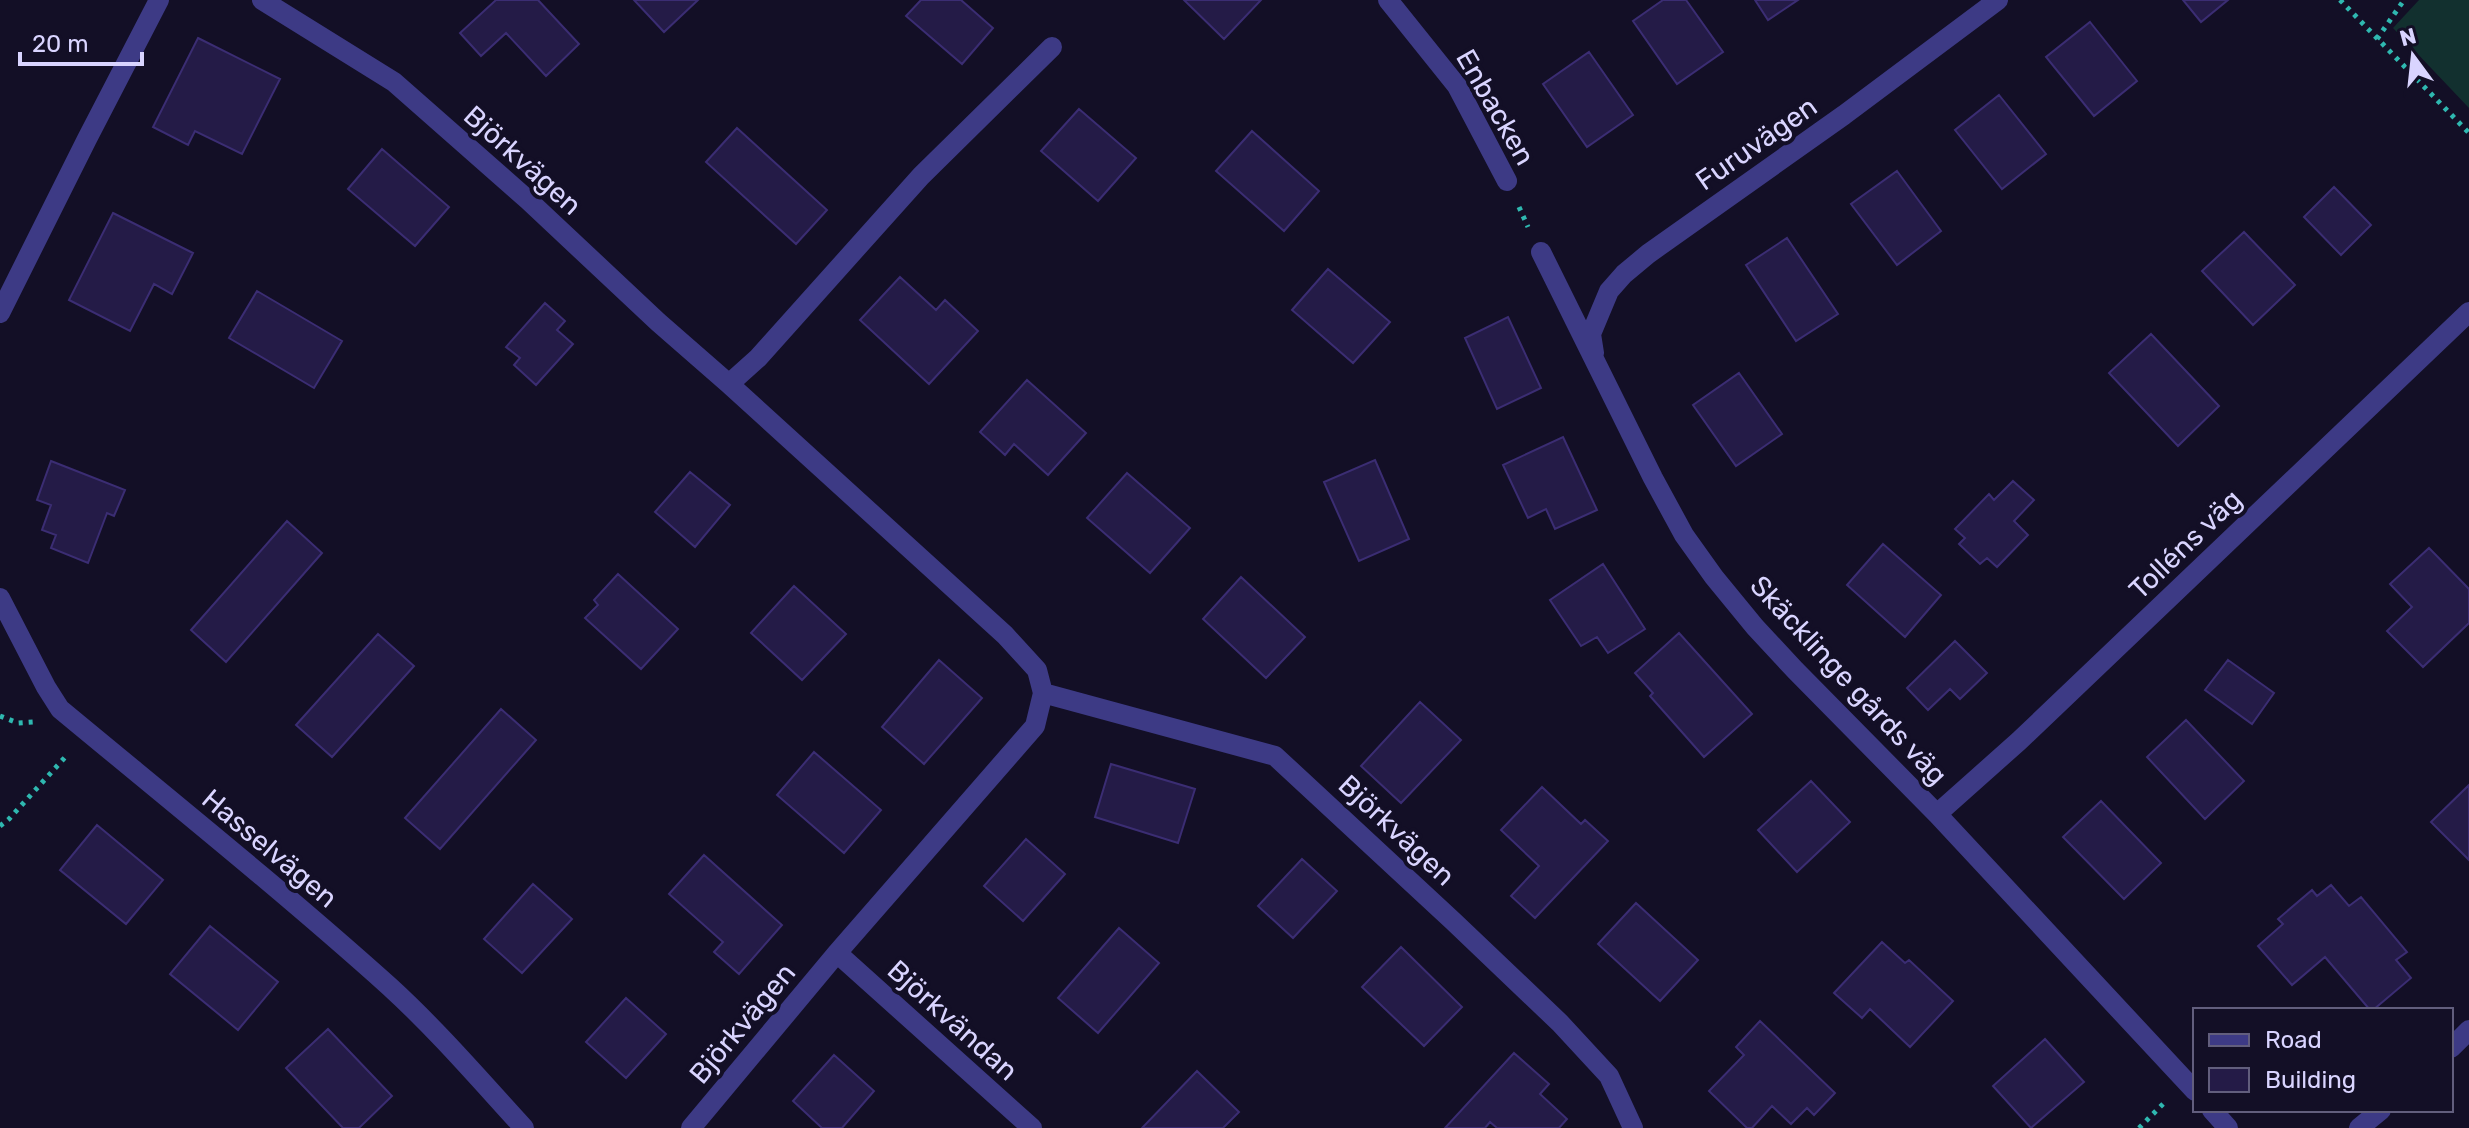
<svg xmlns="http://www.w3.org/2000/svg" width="2469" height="1128" viewBox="0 0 2469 1128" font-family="Rubik,sans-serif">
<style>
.green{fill:#12302f}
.building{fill:#241b47;stroke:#3b2d73;stroke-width:2}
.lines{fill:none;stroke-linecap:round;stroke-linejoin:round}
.path{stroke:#2fb8b0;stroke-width:5;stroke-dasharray:4 6;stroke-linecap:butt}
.street{stroke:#3d3a85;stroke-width:20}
.labels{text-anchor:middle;stroke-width:8;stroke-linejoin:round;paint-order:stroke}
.street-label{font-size:28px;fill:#d9d4ff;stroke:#130f26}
</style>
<rect width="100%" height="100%" fill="#130f26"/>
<path class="green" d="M2419,0H2469V108L2393,28Z"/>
<path class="building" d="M496,0H538L579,44L546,76L506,33L481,56L460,33Z
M634,0H698L664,32Z
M921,0H961L993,28L962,64L906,16Z
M1184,0H1261L1224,39Z
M1663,0H1686L1723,52L1677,84L1633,21Z
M1755,0H1798L1768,20Z
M2183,0H2228L2201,22Z
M2090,22L2137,81L2094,116L2046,57Z
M198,38L280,79L242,154L195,131L188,145L153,127Z
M1589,52L1633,115L1587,147L1543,84Z
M1999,95L2046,154L2002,189L1955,130Z
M1079,109L1136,158L1098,201L1041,151Z
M737,128L827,210L796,244L706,162Z
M1252,131L1319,191L1284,231L1216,171Z
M382,149L449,207L415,246L348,189Z
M1897,171L1941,231L1897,265L1851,204Z
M2334,187L2371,225L2341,255L2304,217Z
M113,213L193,253L172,294L154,284L130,331L69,300Z
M2244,232L2295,285L2253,325L2202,271Z
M1787,238L1838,314L1796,341L1746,265Z
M1328,269L1390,322L1353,363L1292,310Z
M900,277L936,310L945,300L978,331L929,384L860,320Z
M257,291L342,341L314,388L229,338Z
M545,303L565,321L557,330L573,344L536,385L514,365L520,358L506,347Z
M1508,317L1541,388L1497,409L1465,338Z
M2151,334L2219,406L2178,446L2109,373Z
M1739,373L1782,434L1736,466L1693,405Z
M1027,380L1086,433L1048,475L1014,444L1005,455L980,432Z
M1563,437L1597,510L1555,529L1546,509L1528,518L1503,465Z
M1375,460L1409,539L1359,561L1324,482Z
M51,461L125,490L114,516L107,513L88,563L51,548L56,535L42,530L51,505L37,500Z
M690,472L730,505L695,547L655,512Z
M1127,473L1190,528L1150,573L1087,518Z
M2013,481L2034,500L2014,521L2028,535L1997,567L1987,558L1980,564L1959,544L1965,538L1955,529L1989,494L1994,500Z
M287,521L322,553L226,662L191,630Z
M1883,544L1941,595L1905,637L1847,585Z
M2429,548L2469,589V623L2423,667L2387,631L2412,607L2390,584Z
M1603,564L1645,629L1608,653L1597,637L1581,646L1550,600Z
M618,574L678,629L641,669L585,618L598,605L594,600Z
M1241,577L1305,637L1266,678L1203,619Z
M794,586L846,634L802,680L751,633Z
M1679,633L1752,714L1704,757L1650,696L1653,693L1635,673Z
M378,634L414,666L332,757L296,725Z
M1955,641L1987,673L1960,699L1950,689L1928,710L1907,688Z
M939,660L982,698L924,764L882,727Z
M2228,660L2274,693L2252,724L2205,690Z
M1420,702L1461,740L1401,803L1361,766Z
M501,709L536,740L440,849L405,818Z
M2186,720L2244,781L2205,819L2147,757Z
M814,752L881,810L844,853L777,795Z
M1111,764L1195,789L1178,843L1095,817Z
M1811,781L1850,822L1797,872L1758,830Z
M2469,785V860L2431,822Z
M1542,787L1581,824L1585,820L1608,841L1535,918L1511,896L1539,866L1501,830Z
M2101,801L2161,863L2124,899L2063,837Z
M97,825L163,880L126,924L60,870Z
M1026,839L1065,874L1023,921L984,886Z
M704,855L782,925L739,974L714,952L723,942L669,894Z
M1302,859L1337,891L1293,938L1258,906Z
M533,884L572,919L522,973L484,939Z
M2331,885L2349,906L2361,897L2407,952L2396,960L2411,978L2373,1010H2370L2325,957L2292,985L2258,946L2283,924L2278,919L2312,890L2317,896Z
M1636,903L1698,960L1660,1001L1598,944Z
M210,926L278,982L238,1030L170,974Z
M1119,928L1159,963L1098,1033L1058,998Z
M1882,942L1905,963L1909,960L1953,1001L1910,1047L1870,1009L1862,1018L1834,993Z
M1401,947L1462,1007L1424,1046L1362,987Z
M626,998L666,1034L626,1078L586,1042Z
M1760,1021L1835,1093L1814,1115L1807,1108L1791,1124L1772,1106L1752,1128H1747L1709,1091L1744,1055L1736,1047Z
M328,1029L392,1096L359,1128H343L286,1068Z
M2045,1039L2084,1082L2031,1128L1993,1086Z
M1514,1053L1549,1084L1540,1094L1567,1119L1559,1128H1497L1490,1122L1485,1128H1445Z
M834,1055L874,1091L842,1128H822L793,1101Z
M1197,1071L1239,1112L1223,1128H1142Z"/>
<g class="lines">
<path class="path" d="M2340,0L2469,133
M2377,39L2404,0
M1519,207L1528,227
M0,716L18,723L34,722
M0,826L9,819L68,754
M2139,1128L2164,1103"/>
<path class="street" d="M262,0L394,82L528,200L658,322L729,384L1005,635L1037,670L1043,693L1035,726L837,953L691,1128
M1388,0L1457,86L1507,181
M1541,252L1653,478L1684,535L1714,577L1755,627L1795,670L1937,814L2195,1091
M0,313L87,139L159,0
M1594,353L1591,334L1609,291L1624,274L1648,254L1844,115L1998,0
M729,384L758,358L921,176L1052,47
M0,598L46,687L60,709C171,801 283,891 390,987C438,1031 480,1080 524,1128
M1043,693L1275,756L1453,921L1560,1023L1609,1076L1633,1128
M1937,814L2019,741L2469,312
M837,953L1032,1128
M2451,1048L2469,1030
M2212,1110L2228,1128
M2359,1128L2381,1110"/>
</g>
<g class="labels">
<g class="street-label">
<text transform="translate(1496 107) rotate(60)" y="10">Enbacken</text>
<text transform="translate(1756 143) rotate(-35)" y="10">Furuvägen</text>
<text transform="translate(523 160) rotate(42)" y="10">Björkvägen</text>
<text transform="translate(2185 544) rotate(-44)" y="10">Tolléns väg</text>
<text transform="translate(1849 680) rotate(47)" y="10">Skäcklinge gårds väg</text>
<text transform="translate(1397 830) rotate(43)" y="10">Björkvägen</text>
<text transform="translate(270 848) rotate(40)" y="10">Hasselvägen</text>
<text transform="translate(953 1020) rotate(42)" y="10">Björkvändan</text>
<text transform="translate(742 1023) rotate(-50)" y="10">Björkvägen</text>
</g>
</g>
<rect x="2193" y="1008" width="260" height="104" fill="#130f26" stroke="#625e7d" stroke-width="2"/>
<rect x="2209" y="1034" width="40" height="12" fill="#3d3a85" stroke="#625e7d" stroke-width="2"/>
<text x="2265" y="1048" font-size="24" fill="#d9d4ff">Road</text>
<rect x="2209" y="1068" width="40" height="24" fill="#241b47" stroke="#625e7d" stroke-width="2"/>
<text x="2265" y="1088" font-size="24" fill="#d9d4ff">Building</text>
<g transform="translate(2413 56) rotate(345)" stroke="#130f26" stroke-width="6" paint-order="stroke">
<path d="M0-6L14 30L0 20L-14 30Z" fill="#d9d4ff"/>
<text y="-12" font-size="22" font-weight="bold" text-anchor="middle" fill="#d9d4ff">N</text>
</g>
<path d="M20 52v12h122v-12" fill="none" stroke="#d9d4ff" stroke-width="4"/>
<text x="32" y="52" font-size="24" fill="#d9d4ff" stroke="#130f26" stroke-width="6" paint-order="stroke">20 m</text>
</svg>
